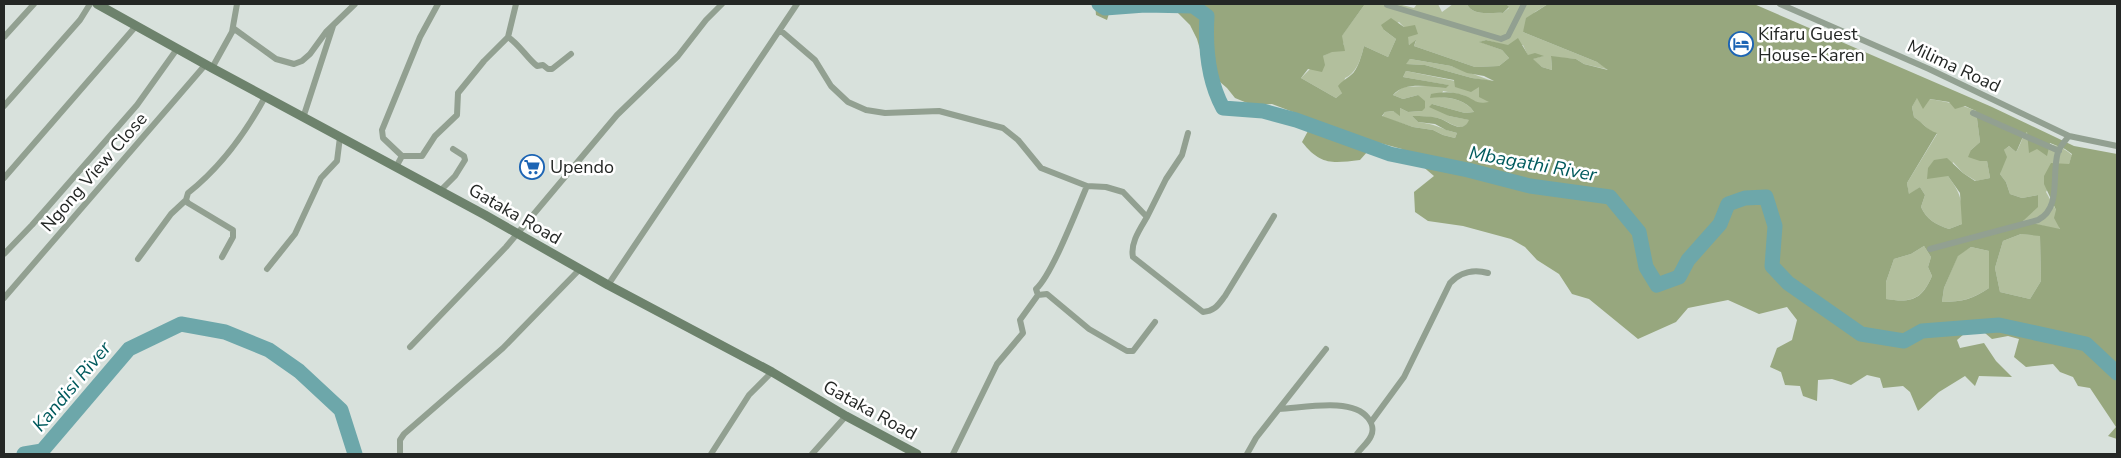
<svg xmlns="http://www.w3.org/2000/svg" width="2121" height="458" viewBox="0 0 2121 458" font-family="'Nunito Sans',sans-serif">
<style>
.green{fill:#b2bf9d}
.forest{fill:#97a77e;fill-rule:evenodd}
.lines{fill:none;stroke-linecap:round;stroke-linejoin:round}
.river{stroke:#6da7aa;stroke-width:15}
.street{stroke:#92a091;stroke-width:6}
.secondary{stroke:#6d826c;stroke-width:9}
.labels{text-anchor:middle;stroke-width:5;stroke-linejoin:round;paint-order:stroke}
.poi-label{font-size:18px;fill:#242725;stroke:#fff;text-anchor:start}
.street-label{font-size:18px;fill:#242725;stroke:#fff}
.water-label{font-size:19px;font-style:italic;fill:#005a5d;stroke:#fff}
</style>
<rect width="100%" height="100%" fill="#d8e1dc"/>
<path class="green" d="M1365,4H1398L1414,8L1417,4H1438L1442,12L1453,4H1467C1473,17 1491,12 1503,13L1509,8L1506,4H1548L1535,12L1523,32L1597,62L1610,70L1584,64L1576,59L1551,57L1552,70L1542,67L1532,59L1543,56H1528L1523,45L1508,46L1486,40L1480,42L1502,50L1509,58L1499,66L1475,67L1414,46L1416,41L1409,45L1404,27L1399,22L1384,30L1396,39L1388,57L1364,46C1361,58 1357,73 1345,78L1342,93L1336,98L1301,78L1323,56L1344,45L1341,37Z
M1410,59L1451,66L1495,82L1472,78L1425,65L1405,64Z
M1406,71L1480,86L1490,103L1478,104L1463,95L1443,91L1441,97C1453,98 1467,101 1474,112L1465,113L1432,104L1449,116L1470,120C1463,134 1451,123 1441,119C1433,116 1421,117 1412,116L1418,122C1436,124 1441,129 1457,133L1455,138L1443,135L1433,130L1413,127L1382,117L1385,112L1393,111L1400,115V108L1408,112L1422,111L1418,95L1403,99L1393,95L1403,87L1448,85L1403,77Z
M1917,97C1938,101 1957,102 1976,111L1980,142L1971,150L1987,161L1990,178L1976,181L1963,173L1953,162L1948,176C1960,192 1964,203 1962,224L1949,229C1935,224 1927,220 1921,207L1925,195L1920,187L1909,195L1907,183L1937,134C1927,130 1923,123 1914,117L1912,107Z
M2027,132L2029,144C2046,143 2058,143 2072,155L2069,164H2062L2046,192L2056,210L2060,230L2023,221L2038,195L2022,198L2010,194L2006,182L2000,174L2004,150L2009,146L2016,152C2021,145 2021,138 2027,132Z
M2021,234L2040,235L2041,281L2030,299L2000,292L1995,268L2003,241Z
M1924,246L1931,257L1928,267L1932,276C1922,300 1910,303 1886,299V282L1894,259L1911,254Z
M1971,247L1989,251V288C1973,299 1961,302 1942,302L1944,288L1958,255Z"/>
<path class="forest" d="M1095,4H1112L1107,20L1096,15Z
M1146,4H1365L1342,36L1345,51L1332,52L1323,56L1325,65L1322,72L1308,69L1301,78L1336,98L1342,93L1338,86C1342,81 1346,79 1351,75C1358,70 1362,54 1364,46L1388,57L1396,39L1384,30L1381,25L1391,18L1404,27L1415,25L1418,34L1408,37L1409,45L1416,40L1414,46L1475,67L1499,66L1509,58L1502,50L1479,42L1486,40L1508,45L1518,38L1528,55L1535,53L1544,56L1533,59L1542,67L1552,70L1551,56L1576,59L1584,64L1608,70L1597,62L1523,32L1526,18L1548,4H1754L1992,107L2074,146L2117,154V439L2108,436L2116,427L2090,388L2078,386L2073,377L2060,372L2053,364L2026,367L2014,357L2019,339L2008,336L1992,339L1972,322L1964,334L1957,340L1960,348L1984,343L1996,361L2012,377L1979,376L1975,386L1965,376L1939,392L1918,411L1910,392L1903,386L1883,388L1880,378L1867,375L1851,385L1832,379L1818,380L1817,401L1803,396L1800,386L1785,385L1781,372L1770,367L1777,348L1792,340L1797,320L1787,307L1759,314L1728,300L1688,308L1676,322L1638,339L1589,299L1572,294L1559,274L1537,260L1525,247L1511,239L1463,226L1428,221L1415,212L1414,192L1434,176L1402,149L1376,142L1360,160C1333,163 1321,166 1302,142L1314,120L1272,104L1252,105L1235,98L1227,88L1206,70L1197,39L1190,25L1176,11L1154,9ZM1410,59L1451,66L1467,73L1484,76L1494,81L1472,78L1425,65L1406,64ZM1406,71L1454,80L1455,87L1471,92L1479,87V97L1489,102C1475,105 1475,99 1463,95C1452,91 1441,92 1431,94L1430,98C1444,96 1465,98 1474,112L1465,113L1432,104L1429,107L1449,116L1469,120C1463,134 1450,123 1441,119C1433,116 1421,116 1412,116L1418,122L1435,124L1446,130L1457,133L1455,138L1443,135L1433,130L1413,127L1382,116L1385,112L1393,111L1400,116V108L1408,112L1422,111L1425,108V101L1418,95L1403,99L1393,95C1405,81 1429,87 1446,88L1449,85L1403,77ZM1917,98L1923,109L1930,99L1949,102L1955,109L1965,106L1976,111L1980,142L1971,150L1968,157L1980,161H1987L1990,178L1975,181L1963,173L1947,158L1934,160L1928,168L1927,179L1948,176L1960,193L1962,224L1949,229C1935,224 1927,220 1921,207L1925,195L1920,187L1909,194L1907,183L1937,133C1927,130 1923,123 1914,117L1912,107ZM2027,132L2029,153L2037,149L2047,156L2050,143L2065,149L2072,154L2069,164L2051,163L2044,176V184L2056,210L2054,218L2060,229L2023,221L2038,207V195L2022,198L2010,194L2006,182L2000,174L2007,157L2004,150L2009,146L2016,152C2020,145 2021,138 2027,132ZM2021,234L2040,236L2041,281L2030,299L2000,292L1995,268L2003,241ZM1924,246L1931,257L1928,267L1932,276C1922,300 1911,303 1886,299V282L1894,259L1911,254ZM1971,247L1989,251V288C1973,299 1962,302 1942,302L1944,288L1958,256Z
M1467,4H1506L1509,7L1503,13C1491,12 1473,17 1467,4Z"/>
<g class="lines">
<path class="river" d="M1099,4L1105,8L1145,5L1193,6L1207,16C1205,48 1208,80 1223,108L1263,111L1296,120L1390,154L1468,170L1530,186L1610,197L1639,232L1646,267L1657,285L1679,277L1688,260L1720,224L1728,204L1745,198L1766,197L1775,226L1772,266L1788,283L1861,334L1904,341L1922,331L1999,325L2086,344L2117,373
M24,454L42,451L129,349L181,324L225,332L269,350L299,371L341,410L355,454"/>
<path class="street" d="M1780,4L1929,69L2069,136L2117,146
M1387,5L1501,39L1508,36L1524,4
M233,28L276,59L294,64L302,61L310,54L326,32L355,4
M780,30L815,60L831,86L848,102L866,110L885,113L939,111L1003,128L1018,140L1041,168L1087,186L1106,187L1123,192L1147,217L1166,179L1182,155L1188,133
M4,37L34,4
M508,37C520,45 526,57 537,66L543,65L548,69H552L571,54
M212,68L232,32L237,4
M4,106L80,20L90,4
M1973,113L2059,151
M303,118L333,26
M402,156L383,138L382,130L420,37L438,4
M396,167L402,156H422L435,136L457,115L458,93L484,61L508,37L516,4
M4,178L136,26
M440,191L455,176L465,160L464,156L453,149
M186,200L188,203L233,230V237L222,257
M1147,217C1140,229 1130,243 1133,257L1203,312C1215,311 1218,305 1225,296L1274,216
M1930,249L2038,220C2062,208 2051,174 2058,152C2060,146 2065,141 2069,136
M4,254L32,225L137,105L177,49
M138,259L171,214L186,200L188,193C221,167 245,134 265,97
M267,269L295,234L321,178L337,161L340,137
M608,285L797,4
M1038,295L1036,289C1052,275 1077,209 1087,186
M4,298L206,64
M410,347L506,247L617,115L678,56L706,20L722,4
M1279,409C1303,408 1352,397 1368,418C1372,423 1374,430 1371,436C1368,443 1361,448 1357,454
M1371,422L1404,377L1450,283C1460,272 1474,269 1488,273
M400,454V440L404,434L503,348L580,269
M711,454L749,395L772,372
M812,454L846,416
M953,454L997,364L1023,333L1020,320L1038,295L1047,294L1089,329L1127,351H1133L1155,322
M1247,454L1256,438L1326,349"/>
<path class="secondary" d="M97,4L212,68L485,215L608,285L772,372L846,416L917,454"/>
</g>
<defs>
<symbol id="hotel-ring" viewBox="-11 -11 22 22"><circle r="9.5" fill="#fff" stroke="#1c64b4" stroke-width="1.5"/><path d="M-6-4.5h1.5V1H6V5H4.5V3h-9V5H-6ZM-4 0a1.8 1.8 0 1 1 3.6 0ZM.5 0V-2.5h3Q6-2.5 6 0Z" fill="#1c64b4"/></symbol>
<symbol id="supermarket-ring" viewBox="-11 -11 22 22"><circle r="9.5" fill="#fff" stroke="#1c64b4" stroke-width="1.5"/><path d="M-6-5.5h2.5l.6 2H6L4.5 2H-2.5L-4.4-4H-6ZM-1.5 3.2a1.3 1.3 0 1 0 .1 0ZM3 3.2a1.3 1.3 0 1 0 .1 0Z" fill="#1c64b4"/></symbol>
</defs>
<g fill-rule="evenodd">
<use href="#hotel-ring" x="1727" y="30" width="28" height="28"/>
<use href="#supermarket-ring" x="518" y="153" width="28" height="28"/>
</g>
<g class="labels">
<g class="poi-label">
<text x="1758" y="40">Kifaru Guest<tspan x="1758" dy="21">House-Karen</tspan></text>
<text x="550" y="173">Upendo</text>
</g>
<g class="street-label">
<text transform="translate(1954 66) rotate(25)" y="6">Milima Road</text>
<text transform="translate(94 172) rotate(-49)" y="6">Ngong View Close</text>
<text transform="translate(515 214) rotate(30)" y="6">Gataka Road</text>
<text transform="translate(870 410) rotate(29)" y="6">Gataka Road</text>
</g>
<g class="water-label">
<text transform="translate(1533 163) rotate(10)" y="7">Mbagathi River</text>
<text transform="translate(71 386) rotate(-50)" y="7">Kandisi River</text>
</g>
</g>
<rect width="2121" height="458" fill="none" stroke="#242725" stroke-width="10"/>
</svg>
